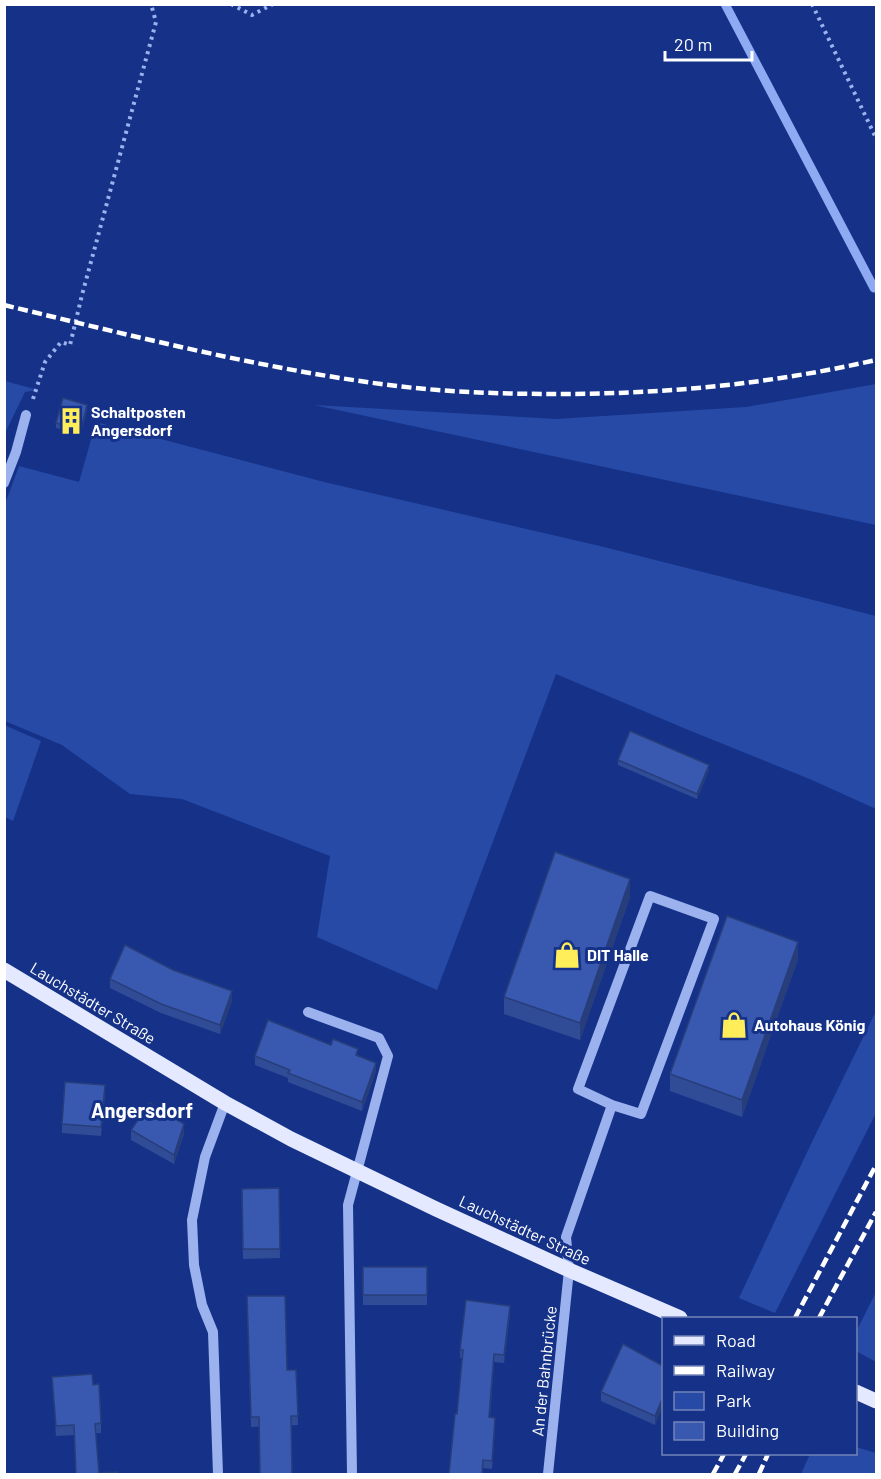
<svg xmlns="http://www.w3.org/2000/svg" width="881" height="1479" viewBox="0 0 881 1479" font-family="Barlow,sans-serif">
<style>
.green{fill:#274aa7}
.lines{fill:none;stroke-linecap:round;stroke-linejoin:round}
.stream{stroke:#8eaaf2;stroke-width:9}
.path{stroke:#9cb2ef;stroke-width:4;stroke-dasharray:3 4.5;stroke-linecap:butt}
.minor{stroke:#9cb2ef;stroke-width:10}
.major{stroke:#e4e9ff;stroke-width:15}
.rail{stroke:#fff;stroke-width:4.5;stroke-dasharray:10 4.5;stroke-linecap:butt}
.wall{fill:#314c97}
.shaded-wall{fill:#283e7b}
.building{fill:#3958b0;stroke:#283e7b;stroke-width:1.5}
.labels{text-anchor:middle;stroke-width:6;stroke-linejoin:round;paint-order:stroke}
.poi-label{font-size:16px;font-weight:bold;fill:#fff;stroke:#153288;text-anchor:start}
.street-label{font-size:16px;fill:#fff;stroke:#153288}
.quarter-label{font-size:20px;font-weight:bold;fill:#fff;stroke:#153288}
</style>
<rect width="100%" height="100%" fill="#153288"/>
<path class="green" d="M5,381L38,390L25,392L5,433Z
M876,384V525L314,405L556,419L746,407Z
M96,422L324,482L600,546L876,616V809L812,780L686,729L556,674L437,990L317,937L330,856L182,799L130,794L62,745L5,721V504L19,466L79,482Z
M4,725L41,741L13,821L5,817Z
M876,1011V1113L775,1313L739,1298L810,1146Z
M876,1292V1362L856,1351V1332Z
M856,1447L876,1453V1474H801L810,1454H856Z"/>
<g class="lines">
<path class="stream" d="M725,4L874,288"/>
<path class="path" d="M231,4L252,15L273,4
M812,4L876,138
M33,399L45,362L61,342L70,345L82,295L156,22L151,4"/>
<path class="minor" d="M4,483L16,452L26,415
M308,1012L379,1038L388,1056L348,1205L352,1474
M218,1474L213,1332L202,1305L194,1265L192,1220L205,1157L225,1103
M548,1474L569,1270L566,1237L612,1105L578,1089L650,896L714,919L641,1114L612,1105"/>
<path class="major" d="M4,970L225,1103L291,1139L436,1209L569,1270L680,1318
M856,1392L876,1401"/>
<path class="rail" d="M4,305C129,335 254,367 381,384C440,392 499,394 557,394C667,394 770,384 876,360
M795,1318L876,1165
M819,1318L876,1212
M713,1474L724,1454
M735,1474L746,1454
M759,1474L768,1454"/>
</g>
<path class="wall" d="M87,410L81,434L56,428V423Z
M618,760L709,770L697,799L618,765Z
M630,897L580,1040L504,1014V997Z
M798,959L742,1117L670,1091V1074Z
M110,979L232,1001L220,1034L161,1013L110,988Z
M255,1056H358L376,1071L362,1111L288,1082V1078L255,1065Z
M105,1095L101,1136L62,1133V1124Z
M131,1130L184,1134L174,1164L131,1140Z
M279,1188L280,1258L243,1259L242,1189Z
M363,1267H427V1305H363Z
M247,1305L287,1370H296L298,1425L251,1427Z
M510,1314L504,1363L494,1362L490,1417L495,1426L492,1469L483,1468V1474H449L457,1414L462,1358H460V1350Z
M663,1366L655,1425L601,1401V1392Z
M52,1377L93,1385L101,1423V1433H96L99,1473L76,1474L74,1435L56,1436Z"/>
<path class="shaded-wall" d="M87,405V410L81,434V429Z
M709,765V770L697,799V794Z
M630,879V897L580,1040V1023Z
M798,942V959L742,1117V1100Z
M232,991V1001L220,1034V1025Z
M376,1063V1071L362,1111V1102Z
M105,1085V1095L101,1136V1127Z
M184,1124V1134L174,1164V1155Z
M510,1306V1314L504,1363V1355Z
M494,1354V1362L489,1425V1417Z
M663,1397V1406L655,1425V1416Z
M495,1418V1426L492,1469V1461Z"/>
<path class="building" d="M63,398L87,405L81,429L56,423Z
M630,731L709,765L697,794L618,760Z
M555,852L630,879L580,1023L504,997Z
M727,916L798,942L742,1100L670,1074Z
M125,945L173,970L232,991L220,1025L161,1004L110,979Z
M268,1020L331,1045L333,1039L358,1049L356,1055L376,1063L362,1102L288,1073L290,1070L255,1056Z
M65,1082L105,1085L101,1127L62,1124Z
M150,1103L184,1124L174,1155L131,1130Z
M279,1188L280,1249H243L242,1189Z
M363,1267H427V1295H363Z
M247,1296H285L287,1370H296L298,1416H291L292,1474H260L259,1417H251Z
M466,1300L510,1306L504,1355L494,1354L489,1417L495,1418L492,1461L483,1460L482,1474H449L455,1414H457L463,1350H460Z
M623,1344L663,1366V1397L655,1416L601,1392Z
M92,1374L93,1385L99,1384L101,1423L95,1424L99,1473L117,1472L118,1474H70H76L74,1425L56,1426L52,1377Z"/>
<defs>
<symbol id="building-bare" viewBox="-9 -9 18 18"><path d="M-4-6H4V6H1V3H-1V6H-4ZM-2.5-4.3h1.7v1.8h-1.7ZM.8-4.3h1.7v1.8H.8ZM-2.5-1h1.7V.8h-1.7ZM.8-1h1.7V.8H.8Z" fill="#ffed5a" stroke="#153288" stroke-width="2.5" paint-order="stroke"/></symbol>
<symbol id="shop-bare" viewBox="-9 -9 18 18"><path d="M-5-2.5h2.3a2.7 3.5 0 0 1 5.4 0H5L5.5 6h-11ZM-1.5-2.5h3a1.5 2.3 0 0 0-3 0Z" fill="#ffed5a" stroke="#153288" stroke-width="2.5" paint-order="stroke"/></symbol>
</defs>
<g fill-rule="evenodd">
<use href="#building-bare" x="52" y="402" width="38" height="38"/>
<use href="#shop-bare" x="548" y="936" width="38" height="38"/>
<use href="#shop-bare" x="715" y="1006" width="38" height="38"/>
</g>
<g class="labels">
<g class="poi-label">
<text x="91" y="418">Schaltposten<tspan x="91" dy="18">Angersdorf</tspan></text>
<text x="587" y="961">DIT Halle</text>
<text x="754" y="1031">Autohaus König</text>
</g>
<g class="street-label">
<text transform="translate(93 1003) rotate(31)" y="6">Lauchstädter Straße</text>
<text transform="translate(525 1230) rotate(25)" y="6">Lauchstädter Straße</text>
<text transform="translate(544 1371) rotate(-84)" y="6">An der Bahnbrücke</text>
</g>
<g class="quarter-label">
<text x="142" y="1118">Angersdorf</text>
</g>
</g>
<rect width="881" height="1479" fill="none" stroke="#ffffff" stroke-width="12"/>
<rect x="662" y="1317" width="195" height="138" fill="#153288" stroke="#7384b8" stroke-width="1.5"/>
<rect x="674" y="1336" width="30" height="9" fill="#e4e9ff" stroke="#7384b8" stroke-width="1.5"/>
<text x="716" y="1347" font-size="18" fill="#ffffff">Road</text>
<rect x="674" y="1366" width="30" height="9" fill="#ffffff" stroke="#7384b8" stroke-width="1.5"/>
<text x="716" y="1377" font-size="18" fill="#ffffff">Railway</text>
<rect x="674" y="1392" width="30" height="18" fill="#274aa7" stroke="#7384b8" stroke-width="1.5"/>
<text x="716" y="1407" font-size="18" fill="#ffffff">Park</text>
<rect x="674" y="1422" width="30" height="18" fill="#3958b0" stroke="#7384b8" stroke-width="1.5"/>
<text x="716" y="1437" font-size="18" fill="#ffffff">Building</text>
<path d="M665 51v9h87v-9" fill="none" stroke="#ffffff" stroke-width="3"/>
<text x="674" y="51" font-size="18" fill="#ffffff" stroke="#153288" stroke-width="4.5" paint-order="stroke">20 m</text>
</svg>
